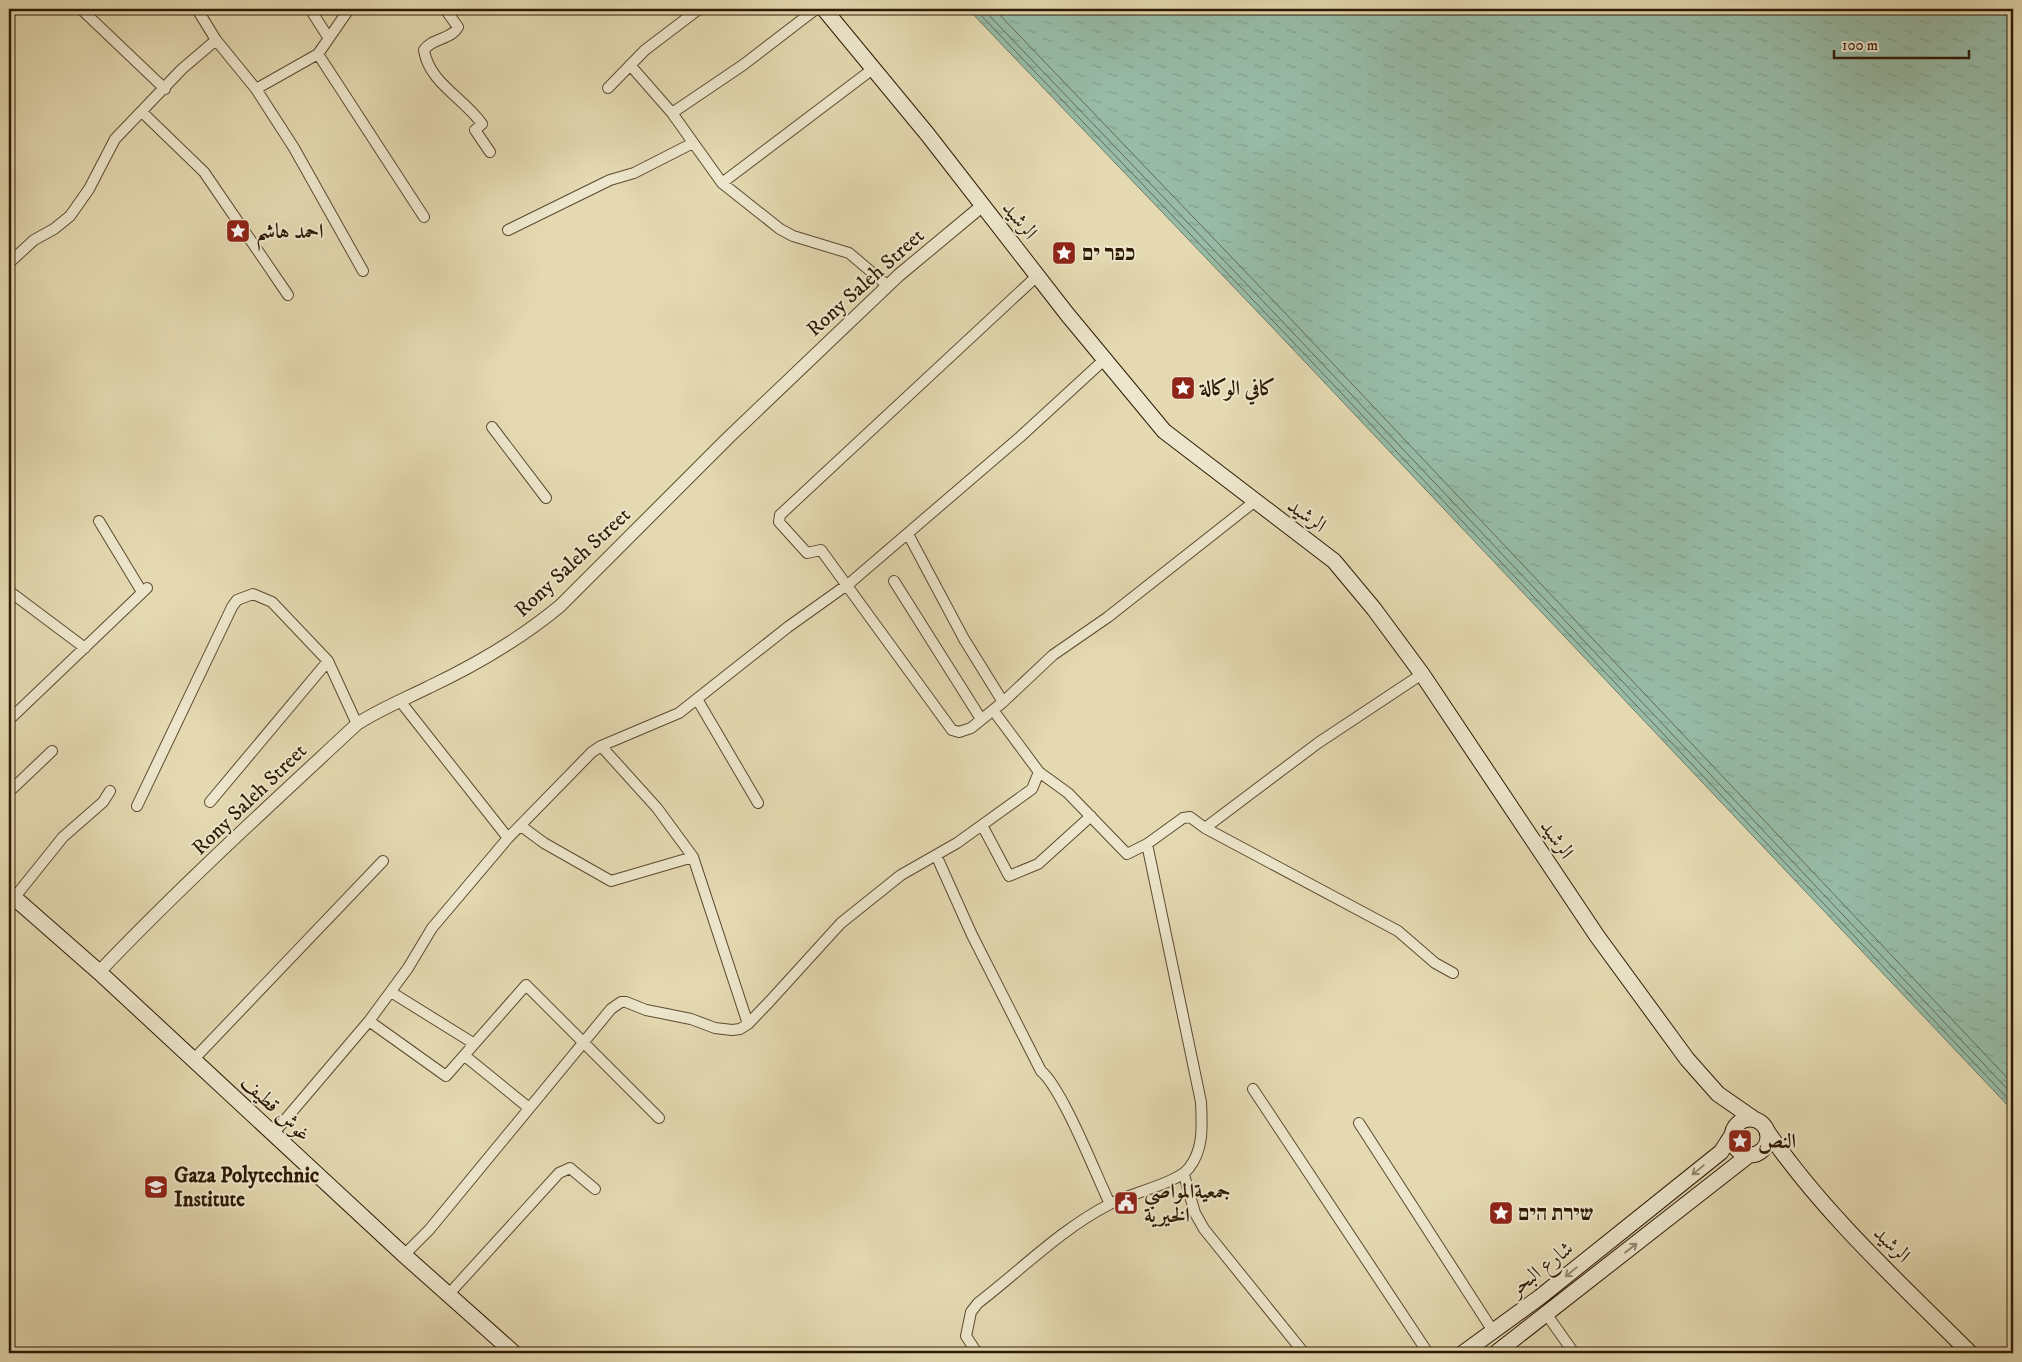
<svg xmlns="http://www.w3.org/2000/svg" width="2022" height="1362" viewBox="0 0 2022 1362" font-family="'IM FELL DW Pica',Amiri,'Frank Ruhl Libre',serif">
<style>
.water{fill:url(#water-ripples);stroke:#6d7b66}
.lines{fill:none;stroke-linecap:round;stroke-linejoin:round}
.shore{stroke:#626a56;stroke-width:1}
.minor-casing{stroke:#5c4a2f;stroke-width:12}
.tertiary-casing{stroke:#5c4a2f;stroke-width:14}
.secondary-casing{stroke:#2e1a04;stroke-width:17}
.minor{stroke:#ede6cc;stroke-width:10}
.tertiary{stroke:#ede6cc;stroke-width:12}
.secondary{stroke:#ede6cc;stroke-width:15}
.oneway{stroke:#978a72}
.labels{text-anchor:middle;stroke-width:4;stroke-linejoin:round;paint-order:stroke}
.street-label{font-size:21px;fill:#2e1a04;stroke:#ede6cc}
.poi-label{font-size:21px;font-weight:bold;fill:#2e1a04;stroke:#ede6cc;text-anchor:start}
</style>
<defs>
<pattern id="water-ripples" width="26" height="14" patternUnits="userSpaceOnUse" patternTransform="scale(1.25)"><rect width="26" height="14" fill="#97bba7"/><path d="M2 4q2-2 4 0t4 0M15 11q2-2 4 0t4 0" fill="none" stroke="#82a08e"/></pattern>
</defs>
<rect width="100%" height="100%" fill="#e4d9b1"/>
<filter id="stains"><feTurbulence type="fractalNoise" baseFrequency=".004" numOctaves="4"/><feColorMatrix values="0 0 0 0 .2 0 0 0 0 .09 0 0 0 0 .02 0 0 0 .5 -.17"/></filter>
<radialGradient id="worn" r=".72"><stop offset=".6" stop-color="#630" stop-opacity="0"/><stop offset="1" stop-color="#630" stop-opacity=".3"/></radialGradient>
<path class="water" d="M968,9H2013V1111L1272,327Z"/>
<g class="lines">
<path class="shore" d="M975,9L1276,324L2013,1104
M983,9L1280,319L2013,1095
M994,9L1286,314L2013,1084"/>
<defs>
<path id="minor" d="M81,9L165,89
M197,9L216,40L256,89L294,148L363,271
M310,9L328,37
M445,9L458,27C451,40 432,38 424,50C429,83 464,98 482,124L475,130L490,152
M318,54L424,217
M630,65L672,113L722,183L780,229L793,236L849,253L888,286
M608,88L645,50L699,9
M256,89L318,54L347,12
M142,112L204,172L288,295
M672,113L743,65L816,9
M722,183L874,68
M508,230L610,180L634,173L693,143
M9,263L34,240L54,229L70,216L89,189L115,139L182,69L216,40
M1037,276L780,515L779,522L807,553L821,550L952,730L959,732L971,728L1003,702L1053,655L1108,617L1254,502
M492,427L546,498
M99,521L142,592
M908,534L964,639L1003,702
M894,581L981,719
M9,591L85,648
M697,699L758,803
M400,701L508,838
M993,710L1039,772L1068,793L1127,854L1147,844L1183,818L1190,817L1205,828L1398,931L1435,963L1453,973
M9,720L147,588
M601,746L657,808L693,857L748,1024
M9,792L52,751
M210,802L328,661
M137,806L232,607L237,600L253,594L272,602L328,661L357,724
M982,825L1009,876L1038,864L1091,816
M521,826L544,843L611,881L693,857
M1205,828L1318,743L1422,674
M936,855L972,935L1041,1071C1062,1088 1096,1175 1110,1204
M14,898L63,837L103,802L110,791
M391,992L473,1043
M369,1021L446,1076L526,985L659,1118
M465,1056L529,1108
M193,1060L383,861
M1253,1089L1428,1353
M1359,1123L1493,1331
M273,1134L369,1021L408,968L432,928L508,838L592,752L601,746L679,713L788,627L851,582L1020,437L1105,359
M1184,1175L1195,1213L1204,1229L1304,1353
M404,1255L429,1230L611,1009L621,1002H626L646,1010L691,1019L715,1028L732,1030L740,1029L748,1024L770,1001L841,923L901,875L957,843L1032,789L1039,772
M448,1295L559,1173L570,1168L595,1189
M1547,1315L1574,1353
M977,1353L966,1336L971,1312L978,1303C1021,1270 1061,1229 1110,1204C1128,1194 1178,1183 1189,1168C1204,1149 1202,1125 1201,1102L1147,844"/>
<path id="tertiary" d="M99,972C181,886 270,805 357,724C380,709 405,699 429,687C476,665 520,639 560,606L728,438L837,334L899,275L982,206"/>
<path id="secondary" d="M824,9L928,135L1067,314L1164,431L1334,561L1374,609L1422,674L1597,936L1687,1059L1718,1094L1754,1119
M9,893L99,972L404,1255L514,1353
M1732 1137a18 18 0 1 1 36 0a18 18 0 1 1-36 0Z
M1767,1131C1824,1214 1899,1282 1970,1353
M1463,1353L1540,1297L1721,1152L1732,1135
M1496,1353L1749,1155"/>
</defs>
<use href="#minor" class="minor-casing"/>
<use href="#tertiary" class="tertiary-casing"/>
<use href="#secondary" class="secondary-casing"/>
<use href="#minor" class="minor"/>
<use href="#tertiary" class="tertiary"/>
<use href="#secondary" class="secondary"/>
</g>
<defs><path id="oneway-shaft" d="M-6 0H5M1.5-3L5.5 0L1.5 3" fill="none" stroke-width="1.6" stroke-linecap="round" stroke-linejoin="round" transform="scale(1.25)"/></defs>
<g class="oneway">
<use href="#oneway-shaft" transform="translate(1698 1170) rotate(141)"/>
<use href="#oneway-shaft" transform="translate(1631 1248) rotate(-38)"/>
<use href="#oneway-shaft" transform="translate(1571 1272) rotate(141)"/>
</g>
<defs>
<symbol id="sight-square" viewBox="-11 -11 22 22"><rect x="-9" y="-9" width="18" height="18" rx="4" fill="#8f2418" stroke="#ede6cc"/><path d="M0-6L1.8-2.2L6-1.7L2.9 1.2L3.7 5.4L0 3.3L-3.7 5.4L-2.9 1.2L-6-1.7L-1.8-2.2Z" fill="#fff"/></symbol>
<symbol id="university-square" viewBox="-11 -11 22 22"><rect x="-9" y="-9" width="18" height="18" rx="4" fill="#8f2418" stroke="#ede6cc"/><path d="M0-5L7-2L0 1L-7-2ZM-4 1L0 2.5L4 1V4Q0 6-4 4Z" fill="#fff"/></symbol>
<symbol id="civic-square" viewBox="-11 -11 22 22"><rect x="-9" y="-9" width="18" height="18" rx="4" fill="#8f2418" stroke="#ede6cc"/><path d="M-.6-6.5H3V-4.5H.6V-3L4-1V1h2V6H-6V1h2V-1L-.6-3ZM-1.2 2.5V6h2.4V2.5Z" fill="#fff"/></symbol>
</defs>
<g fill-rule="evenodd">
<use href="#sight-square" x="224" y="217" width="28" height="28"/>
<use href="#sight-square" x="1050" y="239" width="28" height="28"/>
<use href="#sight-square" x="1169" y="374" width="28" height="28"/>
<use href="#sight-square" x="1726" y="1127" width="28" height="28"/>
<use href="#university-square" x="142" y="1173" width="28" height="28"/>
<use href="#civic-square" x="1112" y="1189" width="28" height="28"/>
<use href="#sight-square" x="1487" y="1199" width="28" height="28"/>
</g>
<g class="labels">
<g class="street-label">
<text transform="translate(1020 220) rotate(52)" y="7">الرشيد</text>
<text transform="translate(865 282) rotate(-42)" y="7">Rony Saleh Street</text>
<text transform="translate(1307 515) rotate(36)" y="7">الرشيد</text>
<text transform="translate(572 562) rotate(-43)" y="7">Rony Saleh Street</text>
<text transform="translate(249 799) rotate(-44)" y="7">Rony Saleh Street</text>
<text transform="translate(1557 839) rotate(56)" y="7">الرشيد</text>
<text transform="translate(276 1108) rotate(43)" y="7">غوش قطيف</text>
<text transform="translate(1892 1244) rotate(45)" y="7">الرشيد</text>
<text transform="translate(1541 1268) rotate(-38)" y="7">شارع البحر</text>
</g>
<g class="poi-label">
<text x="256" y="238">احمد هاشم</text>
<text x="1082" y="260">כפר ים</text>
<text x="1200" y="395">كافي الوكالة</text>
<text x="1758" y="1148">النص</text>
<text x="174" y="1182">Gaza Polytechnic<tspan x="174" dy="24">Institute</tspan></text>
<text x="1144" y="1198">جمعيةالمواصي<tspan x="1144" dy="24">الخيرية</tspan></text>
<text x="1518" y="1220">שירת הים</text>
</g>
</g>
<rect width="2022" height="1362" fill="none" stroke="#e4d9b1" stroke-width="30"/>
<rect x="10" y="10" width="2002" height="1342" fill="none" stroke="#2e1a04" stroke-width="2.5"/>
<rect x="15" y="15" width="1992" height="1332" fill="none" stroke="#2e1a04"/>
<path d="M1834 50v8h135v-8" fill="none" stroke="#2e1a04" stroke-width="2.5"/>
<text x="1842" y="50" font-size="15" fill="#2e1a04" stroke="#ede6cc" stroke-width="4" paint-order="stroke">100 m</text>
<rect width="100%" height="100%" filter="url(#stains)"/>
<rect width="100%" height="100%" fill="url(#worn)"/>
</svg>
